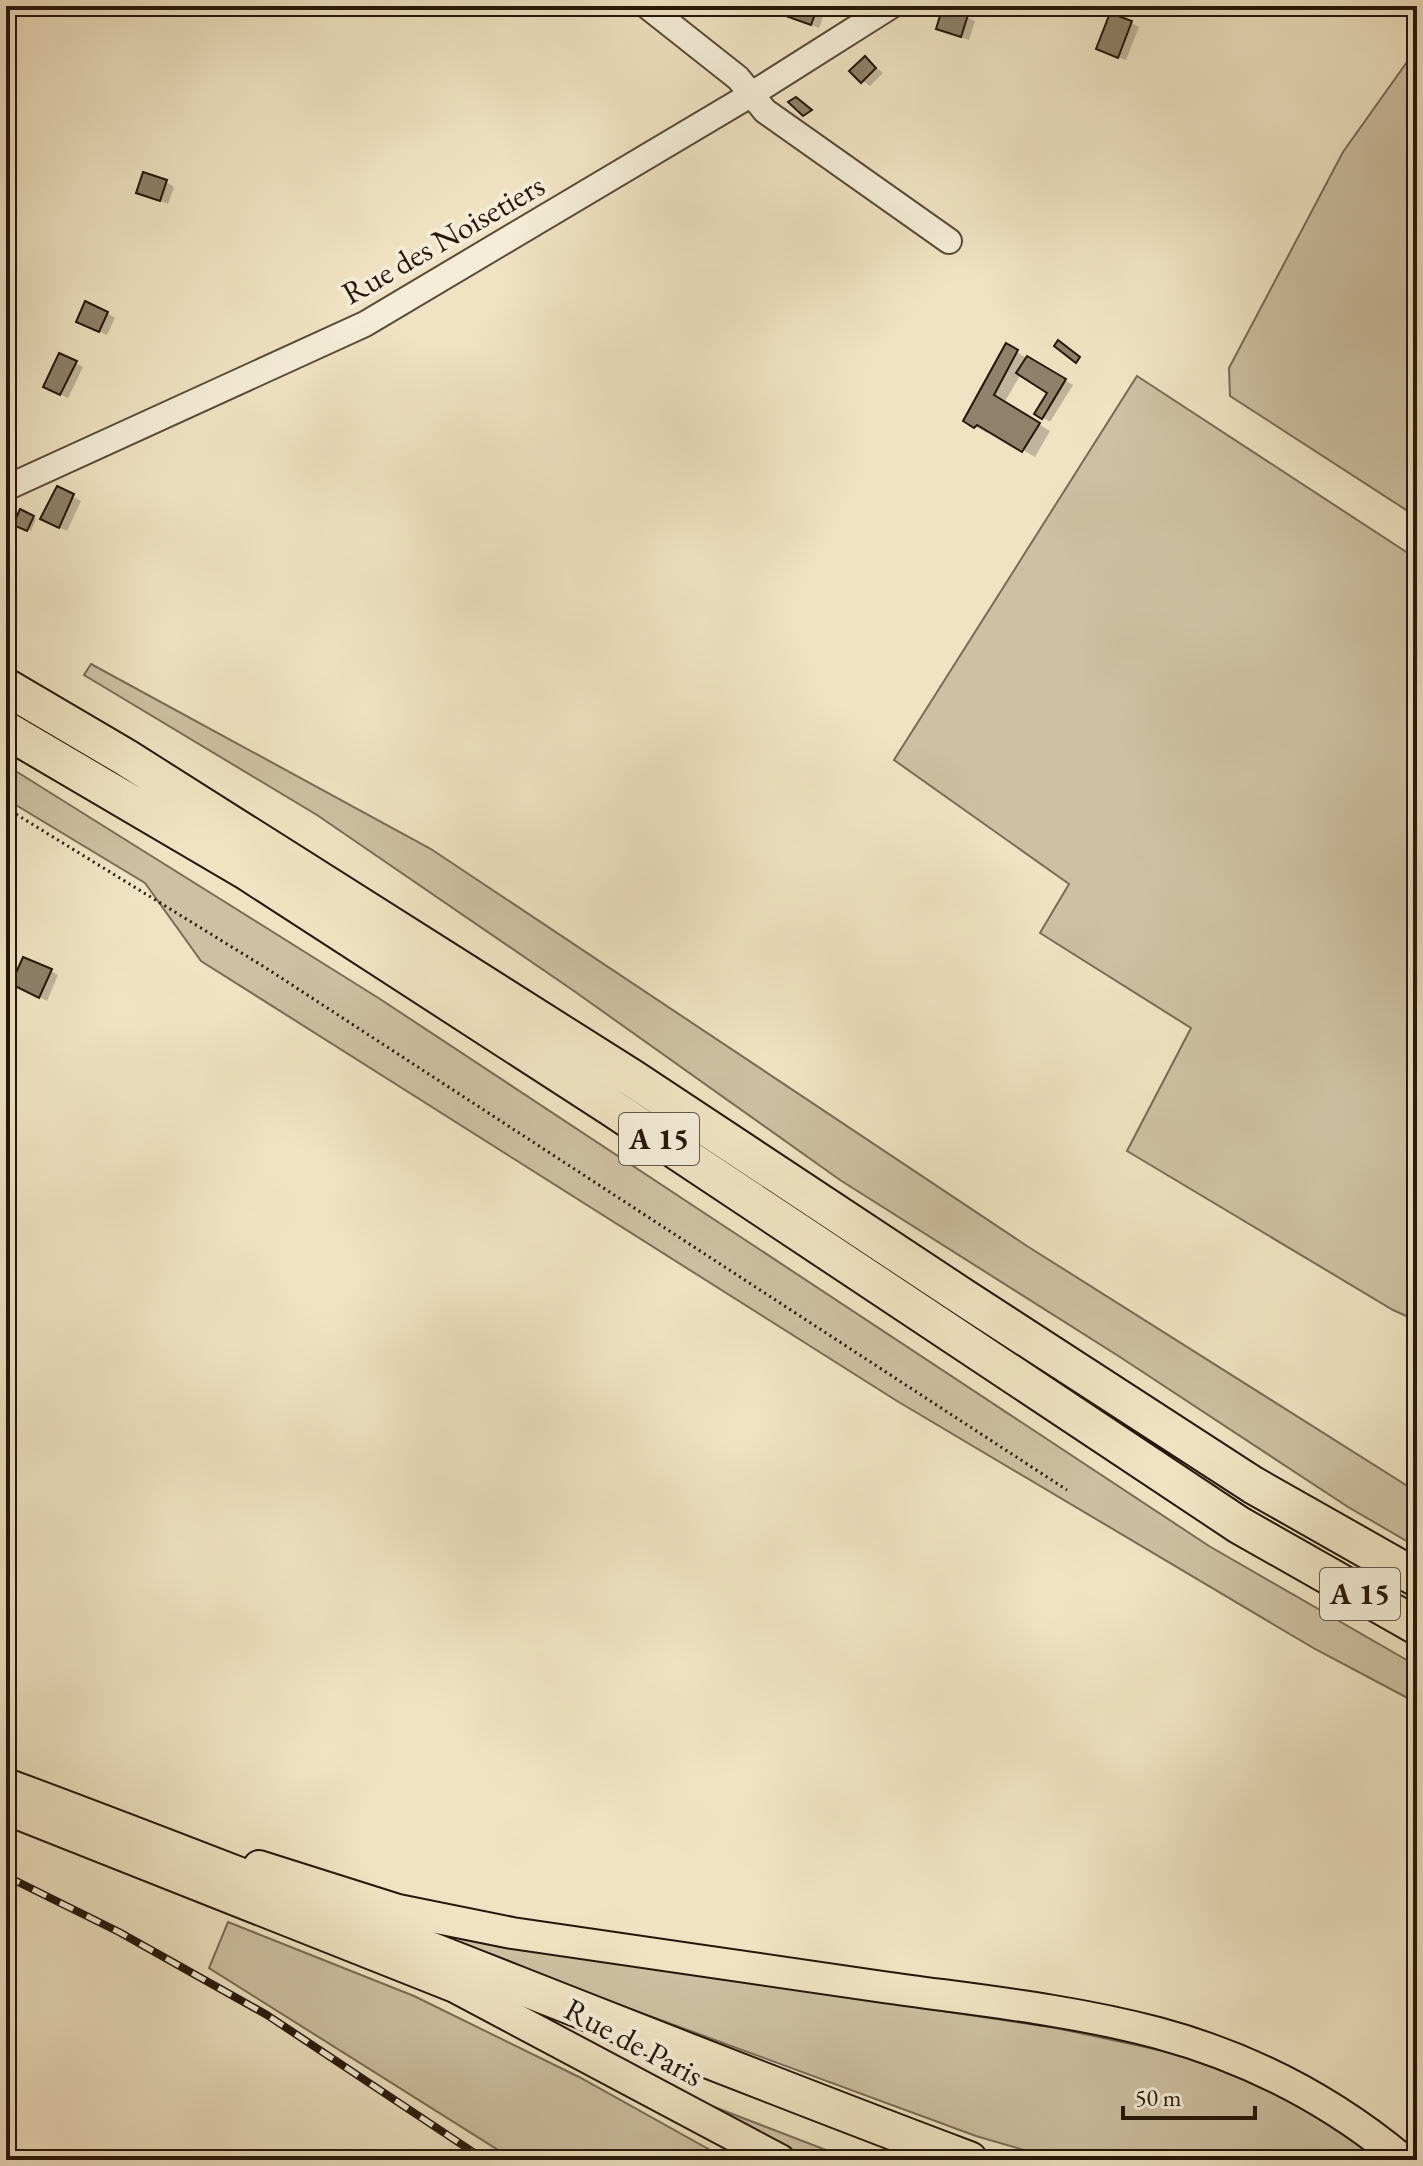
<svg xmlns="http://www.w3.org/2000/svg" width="1423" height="2166" viewBox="0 0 1423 2166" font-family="'EB Garamond',serif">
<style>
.green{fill:#cec0a3;stroke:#7a6b56;stroke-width:2}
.shadow{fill:#0003}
.building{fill:#8f816a;stroke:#261609;stroke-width:2}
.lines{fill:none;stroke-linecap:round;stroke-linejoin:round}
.minor-casing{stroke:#584938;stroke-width:28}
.major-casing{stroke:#261609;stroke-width:34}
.highway-casing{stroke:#261609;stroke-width:40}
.path{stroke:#261609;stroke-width:3;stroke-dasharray:2 4;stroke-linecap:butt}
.minor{stroke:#f5edd8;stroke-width:24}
.major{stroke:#f0e3c3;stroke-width:30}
.highway{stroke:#f0e3c3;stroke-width:36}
.rail-casing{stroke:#261609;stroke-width:8}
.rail{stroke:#f5edd8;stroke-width:5;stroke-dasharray:15;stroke-linecap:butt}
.labels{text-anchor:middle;stroke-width:8;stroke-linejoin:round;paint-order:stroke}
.shield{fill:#f5edd8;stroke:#645647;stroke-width:2}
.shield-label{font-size:30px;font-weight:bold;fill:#261609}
.street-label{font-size:32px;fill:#261609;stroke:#f5edd8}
</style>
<rect width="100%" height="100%" fill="#f0e3c3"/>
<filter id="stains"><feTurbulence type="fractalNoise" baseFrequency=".0025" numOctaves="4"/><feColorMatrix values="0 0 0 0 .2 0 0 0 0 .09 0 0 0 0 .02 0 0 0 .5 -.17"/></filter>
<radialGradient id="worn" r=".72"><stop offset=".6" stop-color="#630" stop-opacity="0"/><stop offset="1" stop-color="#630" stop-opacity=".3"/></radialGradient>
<path class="green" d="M1417,48V517L1230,396L1229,368L1343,152Z
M1137,376L1417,559V1321L1393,1310L1127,1151L1191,1028L1040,933L1069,884L894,760Z
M91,664L431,849L1027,1246L1417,1492V1547L1348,1507L1120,1357L840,1180L574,991L317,815L84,675Z
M6,765L380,999L1209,1546L1417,1666V1703L1315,1649L897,1401L201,961L145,883L6,799Z
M378,1916L442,1935L520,1948L1056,2028L1173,2053L1251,2080L1319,2115L1382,2160H1058L976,2136Z
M228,1922L414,1996L579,2077L728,2160H514L209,1968Z
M665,2088L852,2160H805L697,2107Z"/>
<path class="shadow" d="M785,6H827L819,28L790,17Z
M945,6L953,8L961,12L960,14L975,21L969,40L938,29Z
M1131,23L1139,27L1126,60L1106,53Z
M865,58L883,73L870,86L863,81Z
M166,182L174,187L168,204L139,192Z
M107,313L115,318L107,335L86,326Z
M1006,346L1073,385L1050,422L1037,414L1050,392L1021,374L1004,403L1050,431L1035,457L990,430L987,433L966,421Z
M76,363L83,367L68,398L53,391Z
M58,489L81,501L67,531L50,523Z
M21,512L36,519L31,531L16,524Z
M51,971L58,975L47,1001L14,983Z"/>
<path class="building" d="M783,6H818L811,25L780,14Z
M943,6H954L953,10L968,15L961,37L936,29Z
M1110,13L1132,21L1118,58L1096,49Z
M865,56L876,68L861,83L849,71Z
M796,97L812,110L803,116L788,102Z
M143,172L167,180L160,201L136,193Z
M85,301L108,312L99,332L76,322Z
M1058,340L1080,357L1076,363L1054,346Z
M1006,343L1018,350L994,395L1040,423L1022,452L977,425L974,428L963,421Z
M59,353L77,361L60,395L43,387Z
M1027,356L1066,379L1042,419L1034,414L1047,393L1016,373Z
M57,486L74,494L59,528L40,519Z
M20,509L34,516L27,531L13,525Z
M23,957L52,969L39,998L11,984Z"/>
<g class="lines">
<defs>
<path id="minor" d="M647,6L738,78L765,111L949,241
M6,488L365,324L752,94L891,6"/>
<path id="major" d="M6,1809L455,1987L780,2160
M259,1866L398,1910L512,1933C636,1951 759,1969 883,1987C974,2000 1068,2009 1158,2033C1247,2057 1331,2100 1403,2160"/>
<path id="highway" d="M6,687L125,757L632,1078L966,1299L1253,1485L1417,1578
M6,730L246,871L612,1108L1239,1525L1417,1626
M6,1787C329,1907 647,2039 969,2160"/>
</defs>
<use href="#minor" class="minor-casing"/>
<use href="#major" class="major-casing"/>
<use href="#highway" class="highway-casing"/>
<path class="path" d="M6,808L266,968L1067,1490"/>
<use href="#minor" class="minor"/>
<use href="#major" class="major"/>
<use href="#highway" class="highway"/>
<defs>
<path id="rail" d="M6,1876L119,1932L267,2015L485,2160"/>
</defs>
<use href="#rail" class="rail-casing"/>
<use href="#rail" class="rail"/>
</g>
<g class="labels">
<g class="shield">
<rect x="619" y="1113" width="80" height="52" rx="6"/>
<rect x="1320" y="1568" width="80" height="52" rx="6"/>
</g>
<g class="shield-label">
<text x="659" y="1149">A 15</text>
<text x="1360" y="1604">A 15</text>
</g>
<g class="street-label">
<text transform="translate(443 239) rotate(-30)" y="11">Rue des Noisetiers</text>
<text transform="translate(634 2042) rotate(28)" y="11">Rue de Paris</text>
</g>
</g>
<rect width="1423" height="2166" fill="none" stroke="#f0e3c3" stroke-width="32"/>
<rect x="8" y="8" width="1407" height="2150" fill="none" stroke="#261609" stroke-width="4"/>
<rect x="16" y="16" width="1391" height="2134" fill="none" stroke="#261609" stroke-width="2"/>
<path d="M1123 2106v12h132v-12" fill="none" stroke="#261609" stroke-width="4"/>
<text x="1135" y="2106" font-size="24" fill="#261609" stroke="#f5edd8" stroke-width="6" paint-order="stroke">50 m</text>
<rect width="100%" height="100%" filter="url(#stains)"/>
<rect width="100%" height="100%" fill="url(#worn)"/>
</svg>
